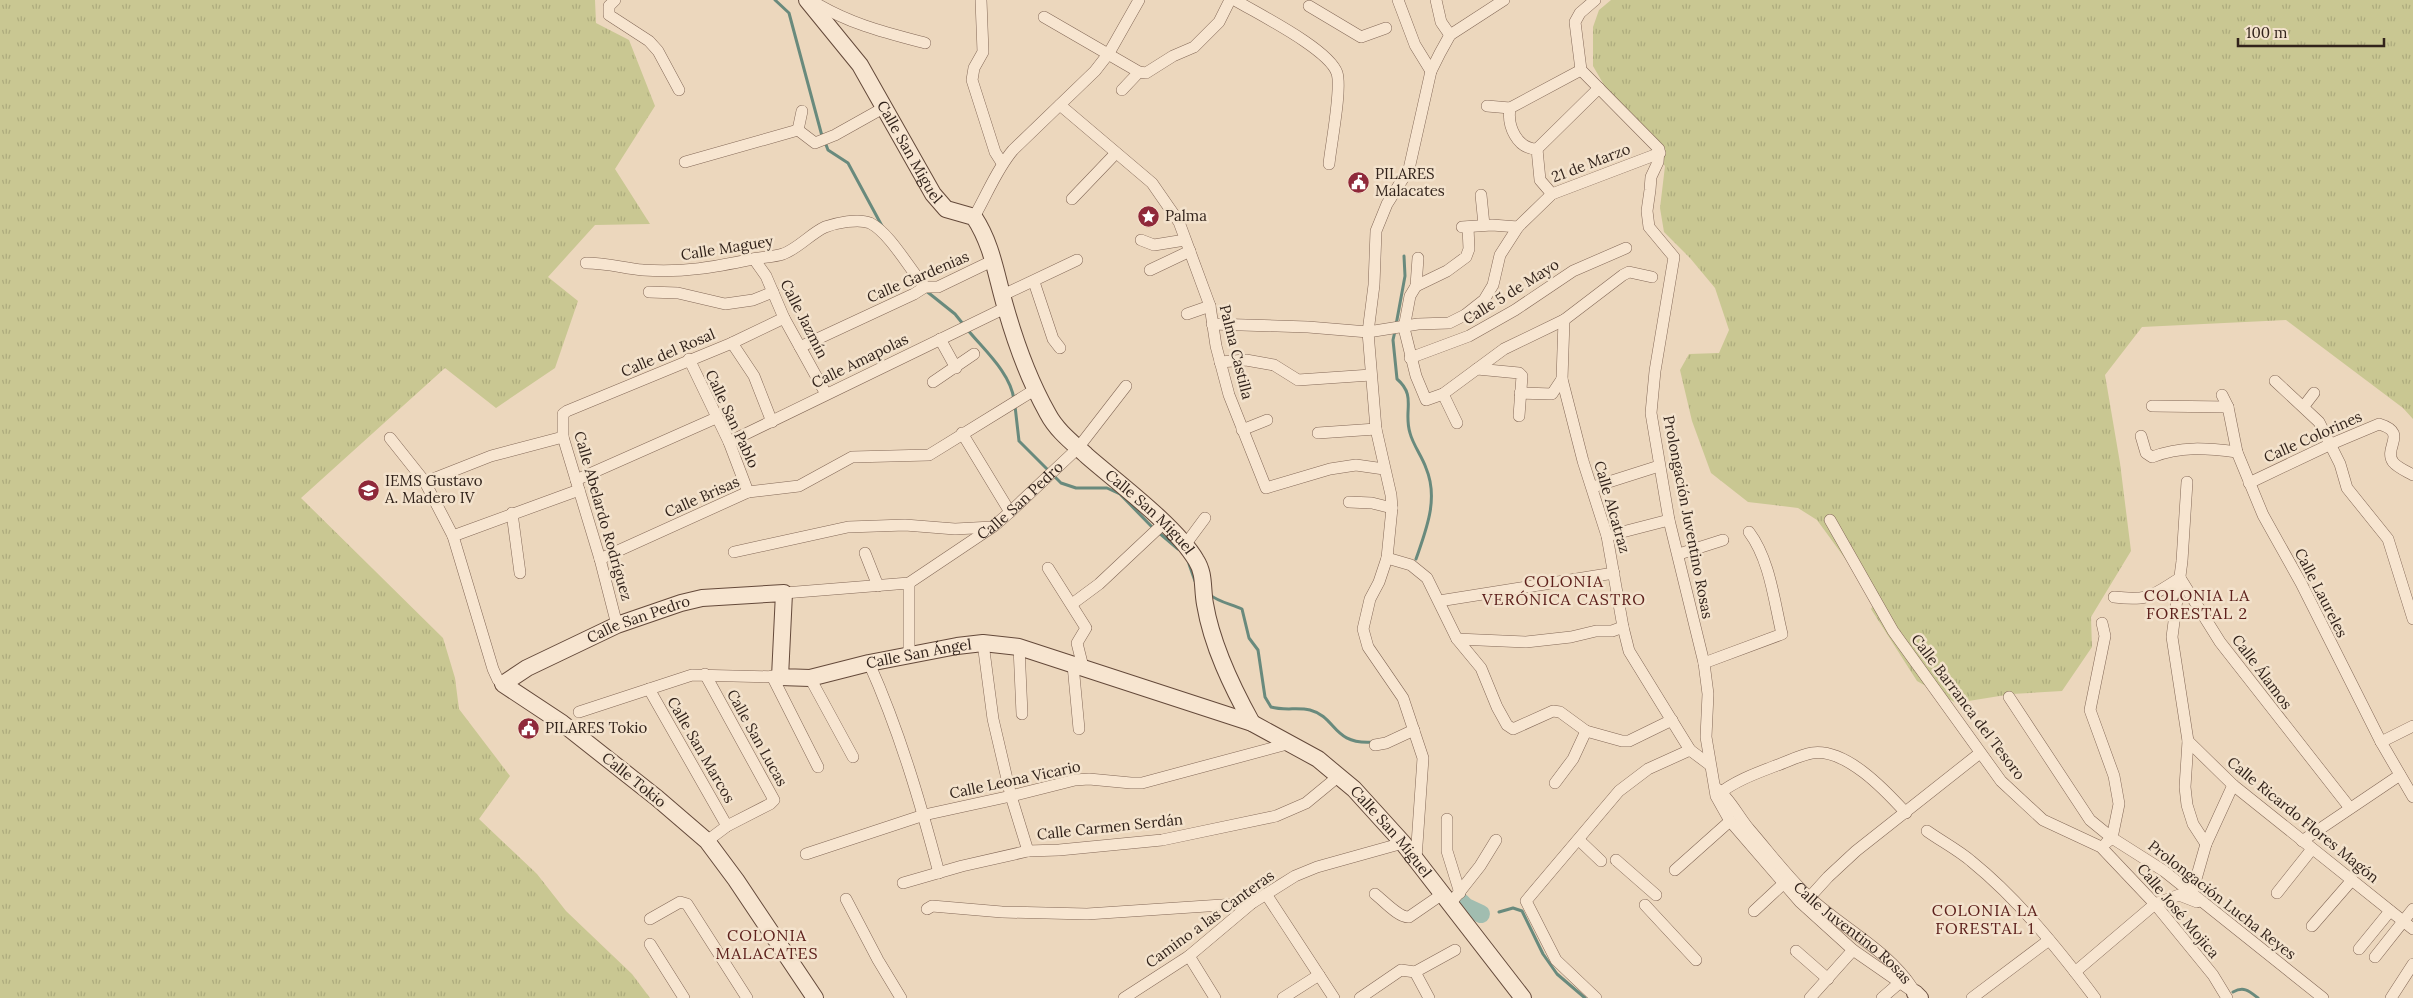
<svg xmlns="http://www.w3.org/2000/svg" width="2413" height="998" viewBox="0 0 2413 998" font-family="Lora,serif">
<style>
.grass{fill:url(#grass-tufts)}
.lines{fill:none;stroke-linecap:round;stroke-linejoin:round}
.stream{stroke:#698a7d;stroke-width:3}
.river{stroke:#a1bdb0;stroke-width:18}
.street-casing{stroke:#836857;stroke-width:12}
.secondary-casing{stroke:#64493a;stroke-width:18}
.street{stroke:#f7e5d0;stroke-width:11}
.secondary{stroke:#f7e5d0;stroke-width:16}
.labels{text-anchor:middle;stroke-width:5;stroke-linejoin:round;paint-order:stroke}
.street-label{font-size:15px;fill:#32231b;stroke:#f3e2cc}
.poi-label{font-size:15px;fill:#32231b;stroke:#f3e2cc;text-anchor:start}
.neighbourhood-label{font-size:16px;letter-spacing:1px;fill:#5d201c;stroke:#f3e2cc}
</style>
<defs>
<pattern id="grass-tufts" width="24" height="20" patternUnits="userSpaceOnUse" patternTransform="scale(1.25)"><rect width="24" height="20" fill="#c9c792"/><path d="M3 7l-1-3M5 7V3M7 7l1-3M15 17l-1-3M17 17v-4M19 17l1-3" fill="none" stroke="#adab7d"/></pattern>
</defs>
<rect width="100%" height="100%" fill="#ecd7bd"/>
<path class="grass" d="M0,0H595L596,23L629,40L655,106L615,169L650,224L595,225L548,277L578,301L555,368L496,408L445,368L301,498L443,638L455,678L459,709L510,776L479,819L537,874L566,911L632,974L650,998H0Z
M1611,0H2413V419L2403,408L2286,320L2142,327L2105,375L2120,463L2131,551L2091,617L2092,647L2062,691L2012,694L1956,703L1917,681L1871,609L1876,601L1817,520L1798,508L1748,502L1711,473L1692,421L1680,370L1689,354L1719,353L1729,330L1715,288L1690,258L1664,232L1660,208L1665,166L1618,109L1593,66V27L1599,10Z"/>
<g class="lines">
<path class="stream" d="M775,0L789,13L822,136
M825,142L828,150L848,163L882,226
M925,290L955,314L963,324
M1396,325L1405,276L1404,256
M967,329C983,349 1011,373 1014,400
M1395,331L1393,340L1397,379C1417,396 1403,411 1410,433C1413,445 1422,456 1426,468C1439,499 1426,530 1416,559
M1015,406L1019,441L1061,483L1076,488H1107L1120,494L1153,528
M1158,532L1178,549
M1189,564L1195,581
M1209,594C1218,602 1231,604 1242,609L1249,638L1258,650L1265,697L1271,707C1284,711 1298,707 1310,710C1337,717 1332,745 1373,742
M1499,912L1513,908L1522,911L1543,954L1557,974L1585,998
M2233,992C2244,986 2249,991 2258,998"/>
<path class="river" d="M1461,902L1466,907L1481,914"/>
<defs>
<g id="street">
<path d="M615,0L609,6V15L649,41L658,51L679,90"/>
<path d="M981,0L983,52L974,68L972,80L995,152L1002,163"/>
<path d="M1235,0C1258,14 1329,49 1337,73C1342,89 1331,144 1329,164"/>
<path d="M1398,0L1415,45L1431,71"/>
<path d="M1436,0L1441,22L1450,35"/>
<path d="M1595,0L1580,13L1575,22L1581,70L1659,149L1658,162L1651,177L1650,190L1647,211L1649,227L1674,257L1655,371L1651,413L1669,520L1704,663L1708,694L1706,737L1716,796L1730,821L1800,902L1853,950L1915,993"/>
<path d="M812,1C850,24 883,32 925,43"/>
<path d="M1309,6L1361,37L1386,28"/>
<path d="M1044,17L1139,72L1146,73L1173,56L1194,47L1219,22L1230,0"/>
<path d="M1122,90L1139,72"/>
<path d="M1060,105L1152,183L1179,222L1210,306L1216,346L1229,395L1266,488L1330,469L1356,465L1384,469"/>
<path d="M1487,106L1510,108"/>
<path d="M798,130L802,111"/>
<path d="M1537,149L1599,88"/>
<path d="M685,162L798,130L815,143L835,135L885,107"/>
<path d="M1552,194L1540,180L1537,149C1517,149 1507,126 1510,108L1581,70"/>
<path d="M1481,195L1484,225"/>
<path d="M1072,199L1116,153"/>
<path d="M974,217C987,195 996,170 1013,150L1095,71L1109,53L1139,0"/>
<path d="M1462,227L1492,225L1518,227"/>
<path d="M1468,227L1469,249L1466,257L1447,271L1416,286L1410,296L1404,328L1416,376L1426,400L1443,394L1504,349L1564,320L1623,275L1629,272L1652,277"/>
<path d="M1141,240L1154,245L1185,240"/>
<path d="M754,259L766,276L784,318L826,394"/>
<path d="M586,263C607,263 623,268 643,270C684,273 714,267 753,259C763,257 774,257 783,254C799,248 810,234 825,227C836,223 858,218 870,223C890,233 910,270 925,287"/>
<path d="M1150,270L1190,251"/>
<path d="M1034,282L1053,339L1060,348"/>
<path d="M1416,286L1418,258"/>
<path d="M649,292L678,293L725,304L753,300L773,292"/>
<path d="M1003,295L1077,260"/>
<path d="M1187,314L1210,306"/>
<path d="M1564,320L1562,379L1583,461L1607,536L1623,627L1629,651L1690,750L1710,765"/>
<path d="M1212,324L1308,327L1368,332L1418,324L1449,323L1465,315L1484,300L1493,285L1500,255L1518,227L1552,194L1660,153"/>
<path d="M940,339L956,368"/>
<path d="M732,343L754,376L772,422"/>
<path d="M800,347L914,294L925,287H938L994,260"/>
<path d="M1410,358L1469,336L1515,310L1573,271L1626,248"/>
<path d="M689,359L729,442L748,492"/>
<path d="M1220,362L1246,360L1274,365L1298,380L1371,375"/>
<path d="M1477,369L1519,373L1522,376L1519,416"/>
<path d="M2275,381L2319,422L2340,464L2347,488L2388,539L2413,619"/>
<path d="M933,382L974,354"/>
<path d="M1520,393L1552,394L1562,379"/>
<path d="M1443,394L1457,423"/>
<path d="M2222,395L2228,407L2237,452L2263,515L2301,583L2381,742L2413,797"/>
<path d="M2152,406L2228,407"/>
<path d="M2304,406L2314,393"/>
<path d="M1242,430L1267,420"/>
<path d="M962,433L1010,512"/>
<path d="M1318,433L1376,429"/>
<path d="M2141,436L2146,453L2152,457C2181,446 2206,448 2237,452"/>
<path d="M390,438L425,482L453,536L493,669L498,680L503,684"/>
<path d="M729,442L1005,308"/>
<path d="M576,480L716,418"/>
<path d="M425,482L491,456L563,437"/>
<path d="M2187,482L2182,561L2172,637L2188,741L2185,787L2187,805L2193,824L2206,844"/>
<path d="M2249,483L2329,445L2379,424C2409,433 2383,447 2393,462C2398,468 2406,471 2413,475"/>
<path d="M1593,487L1659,466"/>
<path d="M1349,502L1372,503L1392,508"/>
<path d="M512,513L520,573"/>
<path d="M1830,520L1893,631L2001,781L2043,820L2101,847L2155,904L2213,975L2227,998"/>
<path d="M453,536L579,490"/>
<path d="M1607,536L1669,520"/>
<path d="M1185,545L1205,518"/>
<path d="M734,552L848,527L905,525L955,529L992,527"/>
<path d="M865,553L878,586"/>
<path d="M1679,554L1723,540"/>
<path d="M1387,558L1411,565L1427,578L1457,639L1481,668L1497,707L1507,725L1513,729L1553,711L1560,712L1586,731L1622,741H1629L1672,720"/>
<path d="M600,559L748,492L799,486L852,457L929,455L1036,389"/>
<path d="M1048,568L1086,628L1077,643L1083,667"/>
<path d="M2180,578L2220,642L2350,808"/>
<path id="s1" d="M784,593L909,583L994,526L1010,512L1078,448L1126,386"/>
<path d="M2114,597C2150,601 2151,596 2180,578"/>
<path d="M1439,601L1614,573"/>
<path d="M1072,604L1099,584L1164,523"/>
<path d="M617,625L600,559L563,437V414L567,411L732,343L784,318"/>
<path d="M1457,639L1526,642L1571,637L1596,631H1612L1623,627"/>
<path d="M983,643L993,719L1011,796L1028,851"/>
<path d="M1019,647L1022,714"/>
<path d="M909,655V583"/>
<path d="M869,663C899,730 920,801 939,873"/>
<path d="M1704,663L1782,634C1774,601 1770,560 1749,532"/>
<path d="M1073,665L1079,729"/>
<path d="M705,674L774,800L770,804L727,826L707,841"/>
<path d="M772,676L818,767"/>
<path d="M810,678L853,757"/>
<path d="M649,689L727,826"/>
<path d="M2009,697L2090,820L2112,838L2119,804L2114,776L2090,710L2105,636L2102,623"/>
<path d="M579,712L692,675L780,677"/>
<path d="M2188,741L2233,785L2413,929"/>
<path d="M2381,742L2413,726"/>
<path d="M1375,745L1386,743L1414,730"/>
<path d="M1555,783L1573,759L1586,731"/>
<path id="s2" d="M1716,788C1729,797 1738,816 1749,829C1769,852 1788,878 1810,898C1843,928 1889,951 1913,989"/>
<path d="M1717,795C1735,781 1754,774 1775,766C1787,762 1800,755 1812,753C1846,748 1885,790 1906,813"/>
<path d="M1447,819V851L1460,893"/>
<path d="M1927,831C1941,841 1958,850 1971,861C2018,899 2059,950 2095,998"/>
<path d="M1579,840L1601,861"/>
<path d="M2302,841L2400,775"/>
<path d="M2106,843L2112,838L2164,871L2323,998"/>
<path d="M806,854L924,815L1011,796L1075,780L1089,779L1131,783H1142L1291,743"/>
<path d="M1416,859L1423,758L1403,698L1368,647L1363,629L1370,599L1379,582L1387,558L1392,508L1391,495L1376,429L1368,332L1374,285L1376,231L1387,204L1409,169L1431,71L1440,53L1450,35L1504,0"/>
<path d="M1616,860L1656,895"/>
<path d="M1675,870L1730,821"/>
<path d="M903,883L962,866L1028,851L1059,850L1162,840L1276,816L1306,803L1340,775"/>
<path d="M2192,893L2206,844L2233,785"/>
<path d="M2277,893L2312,849"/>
<path d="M1266,894L1334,998"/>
<path d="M1375,894C1384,901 1399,918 1409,917L1441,895"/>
<path d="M1809,898L1828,877L1856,851L1980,753"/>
<path d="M846,899L878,960L901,998"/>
<path d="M1450,904L1480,866L1496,840"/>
<path d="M1645,905L1696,960"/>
<path d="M927,909L932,906L1002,912L1087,914L1252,903"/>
<path d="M1754,911L1783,884"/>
<path d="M650,919L680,902L687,904L747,998"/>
<path d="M2312,926L2352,880"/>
<path d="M650,944L684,998"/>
<path d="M2359,949L2390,911"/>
<path d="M1796,951L1828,979"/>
<path d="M1189,956L1215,998"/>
<path d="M2375,957L2413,909"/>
<path d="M1415,972L1429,998"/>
<path d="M2075,972L2155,904L2179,895L2197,902"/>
<path d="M1124,998L1189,956L1252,903L1295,876L1317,867L1403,843"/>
<path d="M1283,998L1319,975"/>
<path d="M1360,998L1401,970L1415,972L1455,950"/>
<path d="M1596,998L1556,960L1526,901L1619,791L1648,769L1690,750"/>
<path d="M1810,998L1853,950"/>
<path d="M1882,998L1905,978"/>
<path d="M1972,998L2049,940"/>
<path d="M2391,998L2413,964"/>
</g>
<g id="secondary">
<path id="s3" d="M807,0L860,65L933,194L946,209L974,217C993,246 996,276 1006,309C1016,344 1030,382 1048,414C1057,431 1073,443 1087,456C1118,483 1176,526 1196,560C1205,574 1202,588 1205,604C1212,646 1232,687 1252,723"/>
<path d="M1915,993L1920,998"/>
<path id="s4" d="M815,998L736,880L707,841L657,798L562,723L503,684L527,668L617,625L681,603L702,598L784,593L780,677L810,678L869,663L957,646L983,643L1019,647L1252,723L1318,759L1354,789L1403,843L1523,998"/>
</g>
</defs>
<use href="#street" class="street-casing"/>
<use href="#secondary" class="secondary-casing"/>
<use href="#street" class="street"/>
<use href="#secondary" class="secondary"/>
</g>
<defs>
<symbol id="civic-disc" viewBox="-11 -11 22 22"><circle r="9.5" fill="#8f293a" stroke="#f3e2cc"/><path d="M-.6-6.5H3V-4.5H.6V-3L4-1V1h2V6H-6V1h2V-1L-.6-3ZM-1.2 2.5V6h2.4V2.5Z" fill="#fff"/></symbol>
<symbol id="sight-disc" viewBox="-11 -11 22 22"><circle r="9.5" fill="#8f293a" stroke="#f3e2cc"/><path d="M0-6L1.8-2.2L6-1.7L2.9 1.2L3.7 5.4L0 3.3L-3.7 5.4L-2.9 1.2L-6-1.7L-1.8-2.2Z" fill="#fff"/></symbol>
<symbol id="school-disc" viewBox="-11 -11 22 22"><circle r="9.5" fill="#8f293a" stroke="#f3e2cc"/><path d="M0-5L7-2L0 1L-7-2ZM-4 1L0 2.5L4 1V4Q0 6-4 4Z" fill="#fff"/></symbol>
</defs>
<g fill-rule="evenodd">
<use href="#civic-disc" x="1346" y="170" width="25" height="25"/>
<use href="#sight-disc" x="1136" y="204" width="25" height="25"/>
<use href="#school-disc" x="356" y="478" width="25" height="25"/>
<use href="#civic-disc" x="516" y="716" width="25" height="25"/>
</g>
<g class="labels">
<g class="street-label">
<text dy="5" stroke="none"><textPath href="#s3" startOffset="184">Calle San Miguel</textPath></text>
<text transform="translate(1591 163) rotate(-21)" y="5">21 de Marzo</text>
<text transform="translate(727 248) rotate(-9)" y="5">Calle Maguey</text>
<text transform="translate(918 277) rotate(-23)" y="5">Calle Gardenias</text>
<text transform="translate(1511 292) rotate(-32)" y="5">Calle 5 de Mayo</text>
<text transform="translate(804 319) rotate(63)" y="5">Calle Jazmín</text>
<text transform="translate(1236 352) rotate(76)" y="5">Palma Castilla</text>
<text transform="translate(668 353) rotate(-23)" y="5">Calle del Rosal</text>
<text transform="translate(860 361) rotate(-26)" y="5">Calle Amapolas</text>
<text transform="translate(732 419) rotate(65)" y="5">Calle San Pablo</text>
<text transform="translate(2313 437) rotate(-24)" y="5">Calle Colorines</text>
<text transform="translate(702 497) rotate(-24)" y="5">Calle Brisas</text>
<text dy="5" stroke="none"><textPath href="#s1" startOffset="264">Calle San Pedro</textPath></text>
<text transform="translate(1612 507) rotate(74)" y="5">Calle Alcatraz</text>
<text dy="5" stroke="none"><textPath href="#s3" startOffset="634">Calle San Miguel</textPath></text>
<text transform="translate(603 516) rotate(74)" y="5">Calle Abelardo Rodríguez</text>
<text transform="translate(1688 517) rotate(79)" y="5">Prolongación Juventino Rosas</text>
<text transform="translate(2321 593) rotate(63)" y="5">Calle Laureles</text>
<text dy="5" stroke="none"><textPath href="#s4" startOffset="599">Calle San Pedro</textPath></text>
<text dy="5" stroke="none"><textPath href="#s4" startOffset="974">Calle San Ángel</textPath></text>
<text transform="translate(2262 672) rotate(53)" y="5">Calle Álamos</text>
<text transform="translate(1968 707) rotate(53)" y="5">Calle Barranca del Tesoro</text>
<text transform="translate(757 738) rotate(61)" y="5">Calle San Lucas</text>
<text transform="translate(701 750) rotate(60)" y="5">Calle San Marcos</text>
<text transform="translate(634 780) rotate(39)" y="5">Calle Tokio</text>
<text transform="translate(1015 780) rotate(-12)" y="5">Calle Leona Vicario</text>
<text transform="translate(2303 820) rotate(39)" y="5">Calle Ricardo Flores Magón</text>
<text transform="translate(1110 827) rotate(-6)" y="5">Calle Carmen Serdán</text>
<text dy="5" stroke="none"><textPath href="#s4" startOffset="1499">Calle San Miguel</textPath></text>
<text transform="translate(2222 900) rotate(38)" y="5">Prolongación Lucha Reyes</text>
<text transform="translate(2178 911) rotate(50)" y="5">Calle José Mojica</text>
<text transform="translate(1210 919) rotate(-36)" y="5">Camino a las Canteras</text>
<text dy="5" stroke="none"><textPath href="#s2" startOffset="200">Calle Juventino Rosas</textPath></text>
</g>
<g class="poi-label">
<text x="1375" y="179">PILARES<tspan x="1375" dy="17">Malacates</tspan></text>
<text x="1165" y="221">Palma</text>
<text x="385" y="486">IEMS Gustavo<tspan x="385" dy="17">A. Madero IV</tspan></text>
<text x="545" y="733">PILARES Tokio</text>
</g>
<g class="neighbourhood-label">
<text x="1564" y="587">COLONIA<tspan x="1564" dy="18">VERÓNICA CASTRO</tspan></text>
<text x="2197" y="601">COLONIA LA<tspan x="2197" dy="18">FORESTAL 2</tspan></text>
<text x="1985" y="916">COLONIA LA<tspan x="1985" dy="18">FORESTAL 1</tspan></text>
<text x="767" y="941">COLONIA<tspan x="767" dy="18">MALACATES</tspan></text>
</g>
</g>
<path d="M2238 38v8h146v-8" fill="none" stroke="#32231b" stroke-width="2.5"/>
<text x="2246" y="38" font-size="15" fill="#32231b" stroke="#f3e2cc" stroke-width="4" paint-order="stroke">100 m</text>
</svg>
